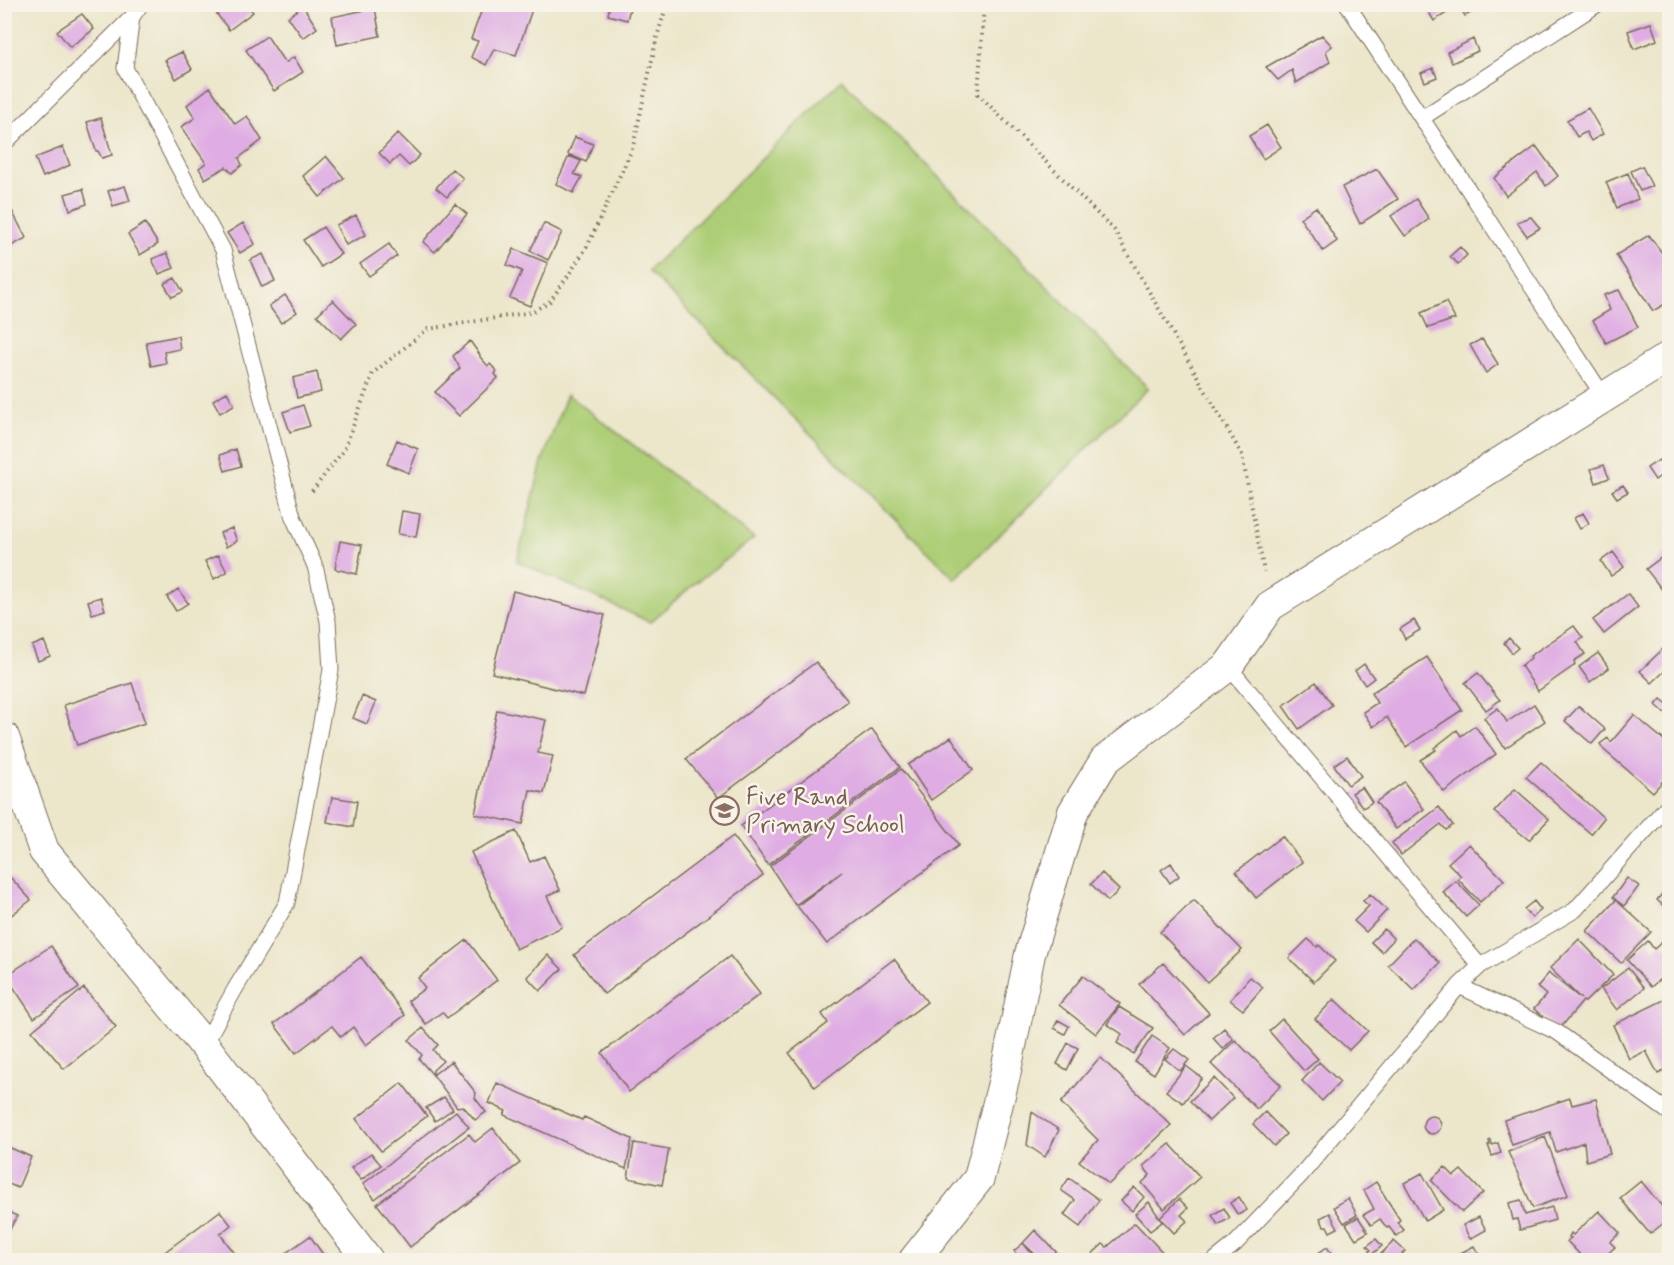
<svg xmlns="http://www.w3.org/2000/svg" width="1674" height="1265" viewBox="0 0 1674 1265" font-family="Mynerve,sans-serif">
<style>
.green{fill:#adce76;stroke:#747c4a;stroke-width:1.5}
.building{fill:#dfade3}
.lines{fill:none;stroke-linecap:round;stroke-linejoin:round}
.service-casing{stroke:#796c5b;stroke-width:17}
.minor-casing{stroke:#796c5b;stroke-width:32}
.path{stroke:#796c5b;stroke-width:4;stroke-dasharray:1.5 4.5;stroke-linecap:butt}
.service{stroke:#fff;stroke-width:15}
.minor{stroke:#fff;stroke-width:30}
.labels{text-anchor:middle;stroke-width:5;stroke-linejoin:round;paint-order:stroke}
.education-label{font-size:24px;fill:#785e54;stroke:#f7f3e8;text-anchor:start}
</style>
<rect width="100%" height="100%" fill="#f7f3e8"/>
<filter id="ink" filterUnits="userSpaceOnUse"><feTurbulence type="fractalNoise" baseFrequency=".0167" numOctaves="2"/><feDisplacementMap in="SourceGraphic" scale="12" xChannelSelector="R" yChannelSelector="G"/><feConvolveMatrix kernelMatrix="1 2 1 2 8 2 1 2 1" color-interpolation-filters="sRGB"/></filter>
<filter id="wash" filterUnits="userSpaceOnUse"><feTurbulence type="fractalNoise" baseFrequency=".008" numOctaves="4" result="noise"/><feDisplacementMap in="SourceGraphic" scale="24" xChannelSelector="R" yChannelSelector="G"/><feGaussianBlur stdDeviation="1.35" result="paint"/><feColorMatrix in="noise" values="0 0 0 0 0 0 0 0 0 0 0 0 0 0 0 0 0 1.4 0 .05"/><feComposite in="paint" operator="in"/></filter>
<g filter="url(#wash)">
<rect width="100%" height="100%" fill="#ece6cb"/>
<path class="green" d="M842,80L1148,388L955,579L648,271Z
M567,394L754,538L694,584L650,622L517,561L542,462Z"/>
<g id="blocks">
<path class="building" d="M209,4H247L253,12L229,30Z
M484,4H507L514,7L515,4H534L516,55L494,49L486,65L471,57L478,41L471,39Z
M610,4H631L627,20L608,15Z
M1424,4H1451L1453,9L1434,21Z
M1459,4H1487L1465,16Z
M303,6L317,28L303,38L288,17Z
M375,8L380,36L337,45L332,17Z
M82,14L94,29L70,47L57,31Z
M1651,23L1657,40L1634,49L1628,31Z
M1322,35L1332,46L1326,51L1330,62L1296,83L1292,70L1278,80L1266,67Z
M267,36L285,63L294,57L303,72L274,91L246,50Z
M1473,39L1478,51L1452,63L1447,52Z
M182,52L192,69L176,79L165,60Z
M1433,68L1437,77L1425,82L1421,73Z
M210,87L235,124L247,116L262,140L239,158L242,165L232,173L226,167L205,179L199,168L206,163L181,127L195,118L187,105Z
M1588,108L1603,134L1591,141L1586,132L1577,137L1567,120Z
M101,118L112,155L102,158L98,151H96L87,122Z
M1267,125L1281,147L1263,159L1249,136Z
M398,133L420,155L409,166L399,156L390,164L379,153Z
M575,137L593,144L586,162L568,154Z
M1536,146L1558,176L1546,186L1537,172L1506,196L1494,178Z
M63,147L70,165L43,177L35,158Z
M326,156L344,178L320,197L303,176Z
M569,156L581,161L574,174L582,177L573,193L556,184Z
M1642,166L1652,186L1640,191L1631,171Z
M452,169L463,178L447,197L436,188Z
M1377,169L1398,199L1360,224L1342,187Z
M1628,173L1638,199L1617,208L1606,182Z
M125,186L130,201L113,206L108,191Z
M83,189L87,204L70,210L65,194Z
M1416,199L1429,219L1405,236L1391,216Z
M455,204L467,214L435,252L423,242Z
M10,207L26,238L4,250V210Z
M1316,207L1337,241L1323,251L1300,218Z
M356,215L366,235L346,245L336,225Z
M1531,217L1540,228L1527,236L1517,222Z
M145,223L158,244L140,255L128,234Z
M243,223L255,244L240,253L227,233Z
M544,223L562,232L548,260L530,251Z
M323,227L341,254L321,267L303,240Z
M1649,235L1670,264V301L1653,311L1616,255Z
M389,244L397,256L369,276L360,264Z
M1460,247L1467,255L1458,264L1450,256Z
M514,249L548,263L530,306L510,298L522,271L507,265Z
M167,253L174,268L159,274L152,259Z
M263,254L275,281L262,287L250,260Z
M175,278L183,292L172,297L164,284Z
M1619,290L1638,327L1606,343L1593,320L1610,310L1604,295Z
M285,295L297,312L281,323L269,306Z
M333,300L356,324L341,339L317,315Z
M1446,302L1455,319L1428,328L1421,313Z
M178,336L180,349L164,352L166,363L151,366L146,342Z
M1482,339L1498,364L1486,373L1470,345Z
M470,341L480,355V357L488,366L490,364L497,371L495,374L498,378L459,416L435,392L460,368L453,356Z
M317,372L321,392L297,398L293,378Z
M227,392L234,405L220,413L213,400Z
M303,405L310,426L290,432L283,412Z
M397,440L418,449L409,473L387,464Z
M236,449L241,466L225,471L220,455Z
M1659,460L1667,471L1655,480L1647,468Z
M1604,465L1609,478L1596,483L1591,469Z
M1623,485L1628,492L1617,498L1612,491Z
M402,511L420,514L416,537L398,534Z
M1583,513L1589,523L1580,529L1574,518Z
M232,528L237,541L226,547L220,533Z
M340,541L362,545L357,574L335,569Z
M1670,551V586L1663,591L1646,569Z
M1613,552L1624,567L1611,576L1601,561Z
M218,555L227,572L214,579L205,561Z
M178,589L188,603L176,611L167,597Z
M513,591L605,615L584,696L492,673Z
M1628,594L1638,607L1604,634L1593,620Z
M101,597L105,610L92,614L88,601Z
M1414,620L1420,630L1405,639L1400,629Z
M1574,626L1583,638L1577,642L1585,654L1574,661L1575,665L1538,691L1521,666L1531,658L1530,656Z
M1509,638L1518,648L1512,653L1504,643Z
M44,641L50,656L38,661L32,646Z
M1666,646L1670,650V666L1652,683L1640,671Z
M1598,653L1609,668L1590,682L1579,667Z
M1427,657L1462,710L1406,747L1387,717L1373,727L1363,712L1377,703L1371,693Z
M816,662L848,701L718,798L686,759Z
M1364,664L1374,678L1365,685L1355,671Z
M1478,673L1500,700L1486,710L1465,683Z
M1316,682L1332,705L1299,729L1283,706Z
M132,683L145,723L77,745L64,705Z
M362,696L376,702L367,724L353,718Z
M1661,699L1670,706V709L1666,714L1656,705Z
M1534,704L1545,721L1505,748L1484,718L1498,708L1507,722Z
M1579,706L1605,729L1592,744L1565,721Z
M497,710L546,720L538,753L553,756L544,793L530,790L523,824L475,814Z
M1634,715L1665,741L1670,735V773L1653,792L1604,750L1600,744L1608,738L1611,742Z
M1475,726L1496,754L1444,792L1420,760L1436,750L1434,748L1457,730L1461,736Z
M872,729L900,767L768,865L741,826Z
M951,737L973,770L931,800L908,765Z
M1347,756L1361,776L1348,785L1334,765Z
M1541,762L1604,818L1591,834L1526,777Z
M901,769L959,845L827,944L797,906L842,872L795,905L770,866Z
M1404,782L1424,809L1396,829L1376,802Z
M1362,787L1372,802L1363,808L1352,793Z
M1515,789L1549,819L1529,840L1494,812Z
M332,797L357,801L353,827L327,822Z
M1439,807L1453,825L1446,830L1441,824L1401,855L1392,843Z
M516,831L530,862L544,856L560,890L547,896L562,927L516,949L471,852Z
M733,836L763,875L604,994L574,955Z
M1282,836L1302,862L1256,898L1236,872Z
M1469,844L1504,880L1480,902L1458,879L1461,876L1448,863Z
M1171,863L1179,876L1170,883L1161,870Z
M1102,873L1119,890L1108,901L1091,884Z
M10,877L31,900L9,917L6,931L4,881Z
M1627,878L1639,886L1624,906L1616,900L1651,932L1621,963L1587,931L1616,900L1613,897Z
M1456,881L1479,905L1466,917L1443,892Z
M1667,888L1670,890V912L1657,900Z
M1370,894L1387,910L1366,932L1354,921L1369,906L1363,901Z
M1194,900L1242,950L1207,982L1160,932Z
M1534,901L1541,910L1532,918L1524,909Z
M1384,929L1394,939L1382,952L1371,942Z
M1414,938L1440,963L1414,990L1388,965Z
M1308,939L1317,947L1319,945L1335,961L1314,982L1289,958Z
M1579,939L1613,975L1585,1002L1583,1001L1557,1032L1547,1020L1534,1009L1546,995L1537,987L1549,973L1581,999L1550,968Z
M467,940L497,980L447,1018L442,1012L426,1024L408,1001L425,988L418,978Z
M1648,941L1654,949L1662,942L1670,951V961L1668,963L1670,965V970L1651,987L1627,960Z
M51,946L79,988L34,1018L6,976Z
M548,955L562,969L540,991L527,977Z
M730,956L760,994L629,1092L602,1053Z
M361,957L405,1015L366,1045L353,1027L341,1037L332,1026L296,1053L274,1024Z
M894,959L927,1002L815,1087L789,1053L828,1023L822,1014Z
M1163,963L1209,1013L1185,1035L1139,984Z
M1628,968L1644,988L1617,1010L1601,989Z
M1083,976L1120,1004L1096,1034L1059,1005Z
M1250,977L1263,987L1243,1010L1230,1000Z
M84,988L116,1027L64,1069L32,1031Z
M1670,997V1068L1658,1074L1646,1051L1629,1059L1613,1025Z
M1334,999L1368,1031L1349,1050L1315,1019Z
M1119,1007L1153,1028L1134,1054L1117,1043L1122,1034L1107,1024Z
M1282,1019L1318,1059L1304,1071L1269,1031Z
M1058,1020L1069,1026L1065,1034L1054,1028Z
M423,1028L438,1045L433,1050L443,1061L433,1070V1075L419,1059L422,1055L409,1040Z
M1224,1028L1233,1039L1223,1049L1213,1038Z
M1152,1036L1170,1048L1154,1074L1135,1062Z
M1235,1040L1281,1085L1257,1109L1211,1064Z
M1068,1043L1078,1048L1067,1070L1057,1064Z
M1174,1049L1189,1060L1180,1071L1165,1059Z
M1100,1057L1171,1125L1109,1184L1079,1161L1098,1140L1061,1103Z
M451,1061L476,1093L475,1098L486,1112L475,1120L463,1106L457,1107L433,1075Z
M1319,1062L1340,1082L1322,1101L1302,1081Z
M1186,1066L1202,1078L1183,1103L1166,1091Z
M1214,1078L1233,1098L1209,1121L1190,1101Z
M402,1083L427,1116L381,1151L356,1119Z
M497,1083L582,1120L584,1117L632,1139L626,1169L504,1115L506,1111L489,1103Z
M444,1097L453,1109L435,1121L426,1108Z
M1570,1098L1572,1105L1596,1099L1610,1154L1586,1161L1584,1142L1556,1152L1550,1132L1512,1145L1504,1120Z
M456,1111L469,1127L375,1199L363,1184Z
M1032,1112L1059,1130L1045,1157L1027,1145Z
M1265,1112L1286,1134L1274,1146L1253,1124Z
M1423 1125a9 9 0 1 1 18 0a9 9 0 1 1-18 0Z
M493,1128L520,1163L410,1247L377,1204L469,1134L475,1142Z
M1545,1137L1568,1195L1533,1208L1508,1152Z
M1491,1140L1492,1145L1498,1143L1501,1153L1492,1156L1488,1145H1490L1489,1141Z
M634,1143L669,1149L662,1185L628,1178Z
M1170,1144L1200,1177L1164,1209L1142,1183L1150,1175L1143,1166Z
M4,1145L31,1157L18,1188L4,1182Z
M371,1153L381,1165L361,1180L351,1168Z
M1445,1167L1454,1176L1461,1170L1483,1193L1462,1212L1431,1180Z
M1422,1173L1443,1210L1425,1221L1404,1183Z
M1069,1178L1099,1200L1080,1227L1064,1215L1075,1200L1061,1190Z
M1641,1181L1670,1216V1218L1650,1234L1620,1198Z
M1376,1182L1400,1220L1397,1222L1404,1230L1396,1236L1389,1227L1387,1228L1380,1219L1371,1225L1363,1215L1374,1209L1364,1190Z
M1134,1187L1144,1197L1132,1211L1121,1201Z
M1239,1197L1247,1210L1238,1215L1230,1203Z
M1348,1198L1357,1215L1344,1223L1334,1207Z
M1179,1199L1188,1208L1181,1215L1187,1221L1174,1233L1160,1218Z
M1521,1200L1525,1215L1552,1207L1555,1220L1520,1230L1517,1219L1513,1220L1509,1203Z
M1149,1202L1162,1222L1150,1231L1135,1214Z
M1224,1208L1230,1218L1218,1225L1212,1215Z
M4,1210L17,1216L10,1229L4,1227Z
M220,1211L231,1225L220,1234L240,1260H161L158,1257Z
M1599,1211L1620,1233L1610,1242L1615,1247L1601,1260H1585L1567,1241L1571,1238L1569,1237L1571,1233L1573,1235Z
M1330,1213L1338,1228L1330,1232L1327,1226H1324L1320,1218Z
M1358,1217L1368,1232L1356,1239L1346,1224Z
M1479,1217L1486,1230L1470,1239L1463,1225Z
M1135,1223L1168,1258L1166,1260H1086L1103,1244L1107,1247Z
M1035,1230L1061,1257L1057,1260H1041L1023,1243Z
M310,1236L327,1260H276Z
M1376,1239L1382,1246L1371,1255L1369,1251L1371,1250L1367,1246Z
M1394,1241L1405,1251L1396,1260H1375Z
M1023,1243L1032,1254L1024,1260H1022L1014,1251Z
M1474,1246L1482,1260H1447Z
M1327,1247L1336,1260H1308Z"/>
</g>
</g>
<g filter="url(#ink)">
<use href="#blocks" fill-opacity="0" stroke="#796c5b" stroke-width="1.5"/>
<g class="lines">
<defs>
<path id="service" d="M1347,4L1604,397
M132,17L125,68L223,250L293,517L315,566L328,621L331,670L287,903L235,989L204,1045
M1422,118L1598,4
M4,144L132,17L141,4
M1228,666L1480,966
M1459,986L1557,1032L1670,1113
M1215,1260L1235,1244L1301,1175L1459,986L1480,966L1575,910L1670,803"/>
<path id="minor" d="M4,737L44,851L204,1045L368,1260
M914,1260L979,1178L1005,1075L1030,954L1073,812L1105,760L1228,666L1270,606L1670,356"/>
</defs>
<use href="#service" class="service-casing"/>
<use href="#minor" class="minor-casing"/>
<path class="path" d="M984,4L978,94L1114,230L1242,455L1264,572
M312,491L344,450L373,373L428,329L532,312L550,301L568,276L588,245L633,147L657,37L667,4"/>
<use href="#service" class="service"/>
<use href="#minor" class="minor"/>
</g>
</g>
<defs>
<symbol id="school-ring" viewBox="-11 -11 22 22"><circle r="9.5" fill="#f7f3e8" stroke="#8d6e63" stroke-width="1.5"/><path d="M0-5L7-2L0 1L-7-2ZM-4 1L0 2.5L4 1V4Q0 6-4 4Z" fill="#8d6e63"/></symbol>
</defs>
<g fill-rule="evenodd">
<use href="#school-ring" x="708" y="794" width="33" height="33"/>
</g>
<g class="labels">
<g class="education-label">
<text x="746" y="804">Five Rand<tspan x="746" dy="28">Primary School</tspan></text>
</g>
</g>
<rect width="1674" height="1265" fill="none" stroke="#f7f3e8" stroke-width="24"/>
</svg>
